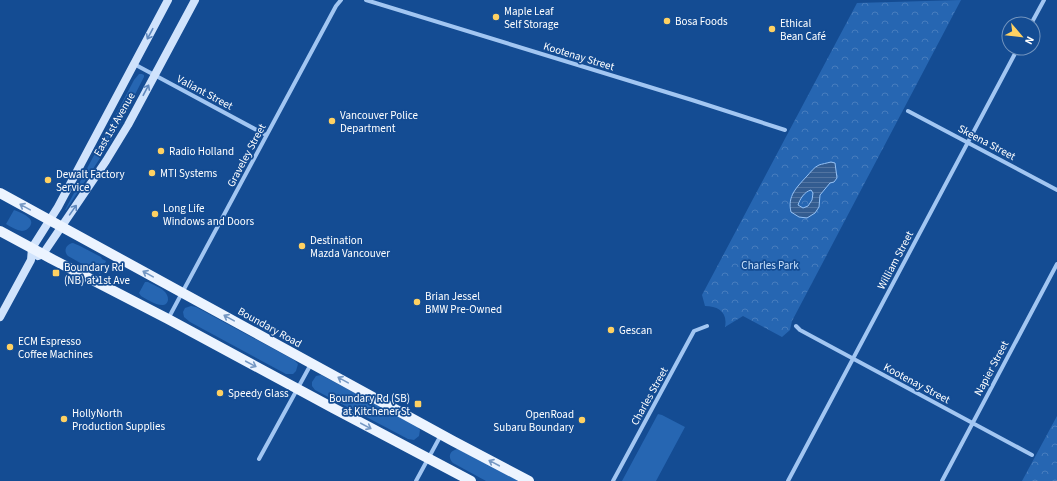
<svg xmlns="http://www.w3.org/2000/svg" width="1057" height="481" viewBox="0 0 1057 481" font-family="'Source Sans 3',sans-serif">
<style>
.green{fill:#2666b2}
.park{fill:url(#park-crowns)}
.water{fill:url(#water-rules);stroke:#94c1f5;fill-rule:evenodd}
.lines{fill:none;stroke-linecap:round;stroke-linejoin:round}
.street{stroke:#a2c6f2;stroke-width:4}
.secondary{stroke:#d0e3fc;stroke-width:8}
.primary{stroke:#ecf4ff;stroke-width:10}
.oneway{stroke:#5f88bd}
.oneway2{stroke:#7598c4}
.poi-dot{fill:#ffd162;stroke:#144c93;stroke-width:1.5}
.labels{text-anchor:middle;stroke-width:3.5;stroke-linejoin:round;paint-order:stroke}
.poi-label{font-size:11px;fill:#fff;stroke:#144c93;text-anchor:start}
.street-label{font-size:11px;fill:#fff;stroke:#144c93}
.park-label{font-size:11px;fill:#c9e1fc;stroke:#144c93}
</style>
<defs>
<pattern id="park-crowns" width="20" height="18" patternUnits="userSpaceOnUse"><rect width="20" height="18" fill="#2666b2"/><path d="M2 6a3 3 0 1 1 6 0M12 15a3 3 0 1 1 6 0" fill="none" stroke="#477dbe"/></pattern>
<pattern id="water-rules" width="6" height="5" patternUnits="userSpaceOnUse"><rect width="6" height="5" fill="#335c90"/><path d="M0 2.5h6" fill="none" stroke="#5274a1"/></pattern>
</defs>
<rect width="100%" height="100%" fill="#144c93"/>
<path class="green" d="M139,74H142L144,75V77L110,143L66,210H65L134,80Z
M14,210C19,212 25,214 29,218C35,223 28,231 22,231C16,230 11,227 6,224Z
M73,243L80,246L101,257L102,259L106,261L100,274L68,256C63,251 66,244 73,243Z
M145,282H148C153,285 160,287 164,291C167,294 168,296 168,300C166,312 146,299 141,296L139,293Z
M191,306L196,307L294,360L298,364L296,371L293,374H286L190,322L184,317L183,312L185,308Z
M321,375L323,376L417,426L420,430L419,436L414,440L408,439L315,390L312,386V382L316,376Z
M658,414L662,415L685,427L656,481H622Z
M458,449L520,481H486L453,463C447,457 450,450 458,449Z"/>
<path class="park" d="M961,0L792,321L790,330L782,337L743,316L725,327C728,312 718,306 705,306L702,295L857,3Z
M1057,416V481H1022Z"/>
<path class="water" d="M831,162L835,163L837,178L834,182L830,183L820,195L819,207L815,213L807,218L799,217L791,212C787,196 797,187 807,176C810,173 814,167 819,165C822,164 827,163 831,162ZM811,190L813,193L812,200L808,206L803,208L798,205C800,199 804,192 811,190Z"/>
<g class="lines">
<path class="street" d="M366,0L692,100L785,130
M1031,24L1044,0
M134,64L266,135
M908,111L1057,190
M168,319L336,6L341,0
M796,326L800,330L1032,455
M259,459L311,364
M416,481L441,435
M613,481L694,331L707,326
M788,481L1018,48
M942,481L1057,264"/>
<path class="secondary" d="M38,256L43,254L106,161L128,125L195,0
M0,317L31,260L32,248L58,207L168,0"/>
<path class="primary" d="M0,193L453,441L529,481
M0,231L50,258L168,319L333,408L471,481"/>
</g>
<defs><path id="oneway-shaft" d="M-6 0H5M1.5-3L5.5 0L1.5 3" fill="none" stroke-width="1.6" stroke-linecap="round" stroke-linejoin="round"/></defs>
<g class="oneway">
<use href="#oneway-shaft" transform="translate(150 34) rotate(118)"/>
<use href="#oneway-shaft" transform="translate(146 90) rotate(-62)"/>
<use href="#oneway-shaft" transform="translate(73 210) rotate(-55)"/>
</g>
<g class="oneway2">
<use href="#oneway-shaft" transform="translate(25 207) rotate(-151)"/>
<use href="#oneway-shaft" transform="translate(148 274) rotate(-151)"/>
<use href="#oneway-shaft" transform="translate(229 318) rotate(-151)"/>
<use href="#oneway-shaft" transform="translate(251 364) rotate(28)"/>
<use href="#oneway-shaft" transform="translate(343 380) rotate(-151)"/>
<use href="#oneway-shaft" transform="translate(366 426) rotate(28)"/>
<use href="#oneway-shaft" transform="translate(494 463) rotate(-152)"/>
</g>
<g class="poi-dot">
<circle cx="496" cy="17" r="4"/>
<circle cx="667" cy="21" r="4"/>
<circle cx="772" cy="29" r="4"/>
<circle cx="332" cy="121" r="4"/>
<circle cx="161" cy="151" r="4"/>
<circle cx="152" cy="173" r="4"/>
<circle cx="48" cy="180" r="4"/>
<circle cx="155" cy="214" r="4"/>
<circle cx="302" cy="246" r="4"/>
<rect x="52" y="269" width="8" height="8" rx="2"/>
<circle cx="417" cy="302" r="4"/>
<circle cx="611" cy="330" r="4"/>
<circle cx="10" cy="347" r="4"/>
<circle cx="220" cy="393" r="4"/>
<rect x="414" y="400" width="8" height="8" rx="2"/>
<circle cx="64" cy="419" r="4"/>
<circle cx="582" cy="420" r="4"/>
</g>
<g class="labels">
<g class="poi-label">
<text x="504" y="15">Maple Leaf<tspan x="504" dy="13">Self Storage</tspan></text>
<text x="675" y="25">Bosa Foods</text>
<text x="780" y="27">Ethical<tspan x="780" dy="13">Bean Café</tspan></text>
<text x="340" y="119">Vancouver Police<tspan x="340" dy="13">Department</tspan></text>
<text x="169" y="155">Radio Holland</text>
<text x="160" y="177">MTI Systems</text>
<text x="56" y="178">Dewalt Factory<tspan x="56" dy="13">Service</tspan></text>
<text x="163" y="212">Long Life<tspan x="163" dy="13">Windows and Doors</tspan></text>
<text x="310" y="244">Destination<tspan x="310" dy="13">Mazda Vancouver</tspan></text>
<text x="64" y="271">Boundary Rd<tspan x="64" dy="13">(NB) at 1st Ave</tspan></text>
<text x="425" y="300">Brian Jessel<tspan x="425" dy="13">BMW Pre-Owned</tspan></text>
<text x="619" y="334">Gescan</text>
<text x="18" y="345">ECM Espresso<tspan x="18" dy="13">Coffee Machines</tspan></text>
<text x="228" y="397">Speedy Glass</text>
<text x="410" y="402" text-anchor="end">Boundary Rd (SB)<tspan x="410" dy="13">at Kitchener St</tspan></text>
<text x="72" y="417">HollyNorth<tspan x="72" dy="13">Production Supplies</tspan></text>
<text x="574" y="418" text-anchor="end">OpenRoad<tspan x="574" dy="13">Subaru Boundary</tspan></text>
</g>
<g class="street-label">
<text transform="translate(579 56) rotate(17)" y="4">Kootenay Street</text>
<text transform="translate(205 92) rotate(28)" y="4">Valiant Street</text>
<text transform="translate(114 124) rotate(-60)" y="4">East 1st Avenue</text>
<text transform="translate(987 142) rotate(28)" y="4">Skeena Street</text>
<text transform="translate(246 155) rotate(-62)" y="4">Graveley Street</text>
<text transform="translate(895 260) rotate(-62)" y="4">William Street</text>
<text transform="translate(270 327) rotate(29)" y="4">Boundary Road</text>
<text transform="translate(991 368) rotate(-62)" y="4">Napier Street</text>
<text transform="translate(917 383) rotate(28)" y="4">Kootenay Street</text>
<text transform="translate(649 396) rotate(-61)" y="4">Charles Street</text>
</g>
<g class="park-label">
<text x="770" y="269">Charles Park</text>
</g>
</g>
<g transform="translate(1021 36) rotate(118)"><circle r="19" fill="#144c93" stroke="#7294be"/>
<path d="M0-3L7 15L0 10L-7 15Z" fill="#ffd162"/>
<text y="-6" font-size="11" font-weight="bold" text-anchor="middle" fill="#ffffff">N</text>
</g>
</svg>
